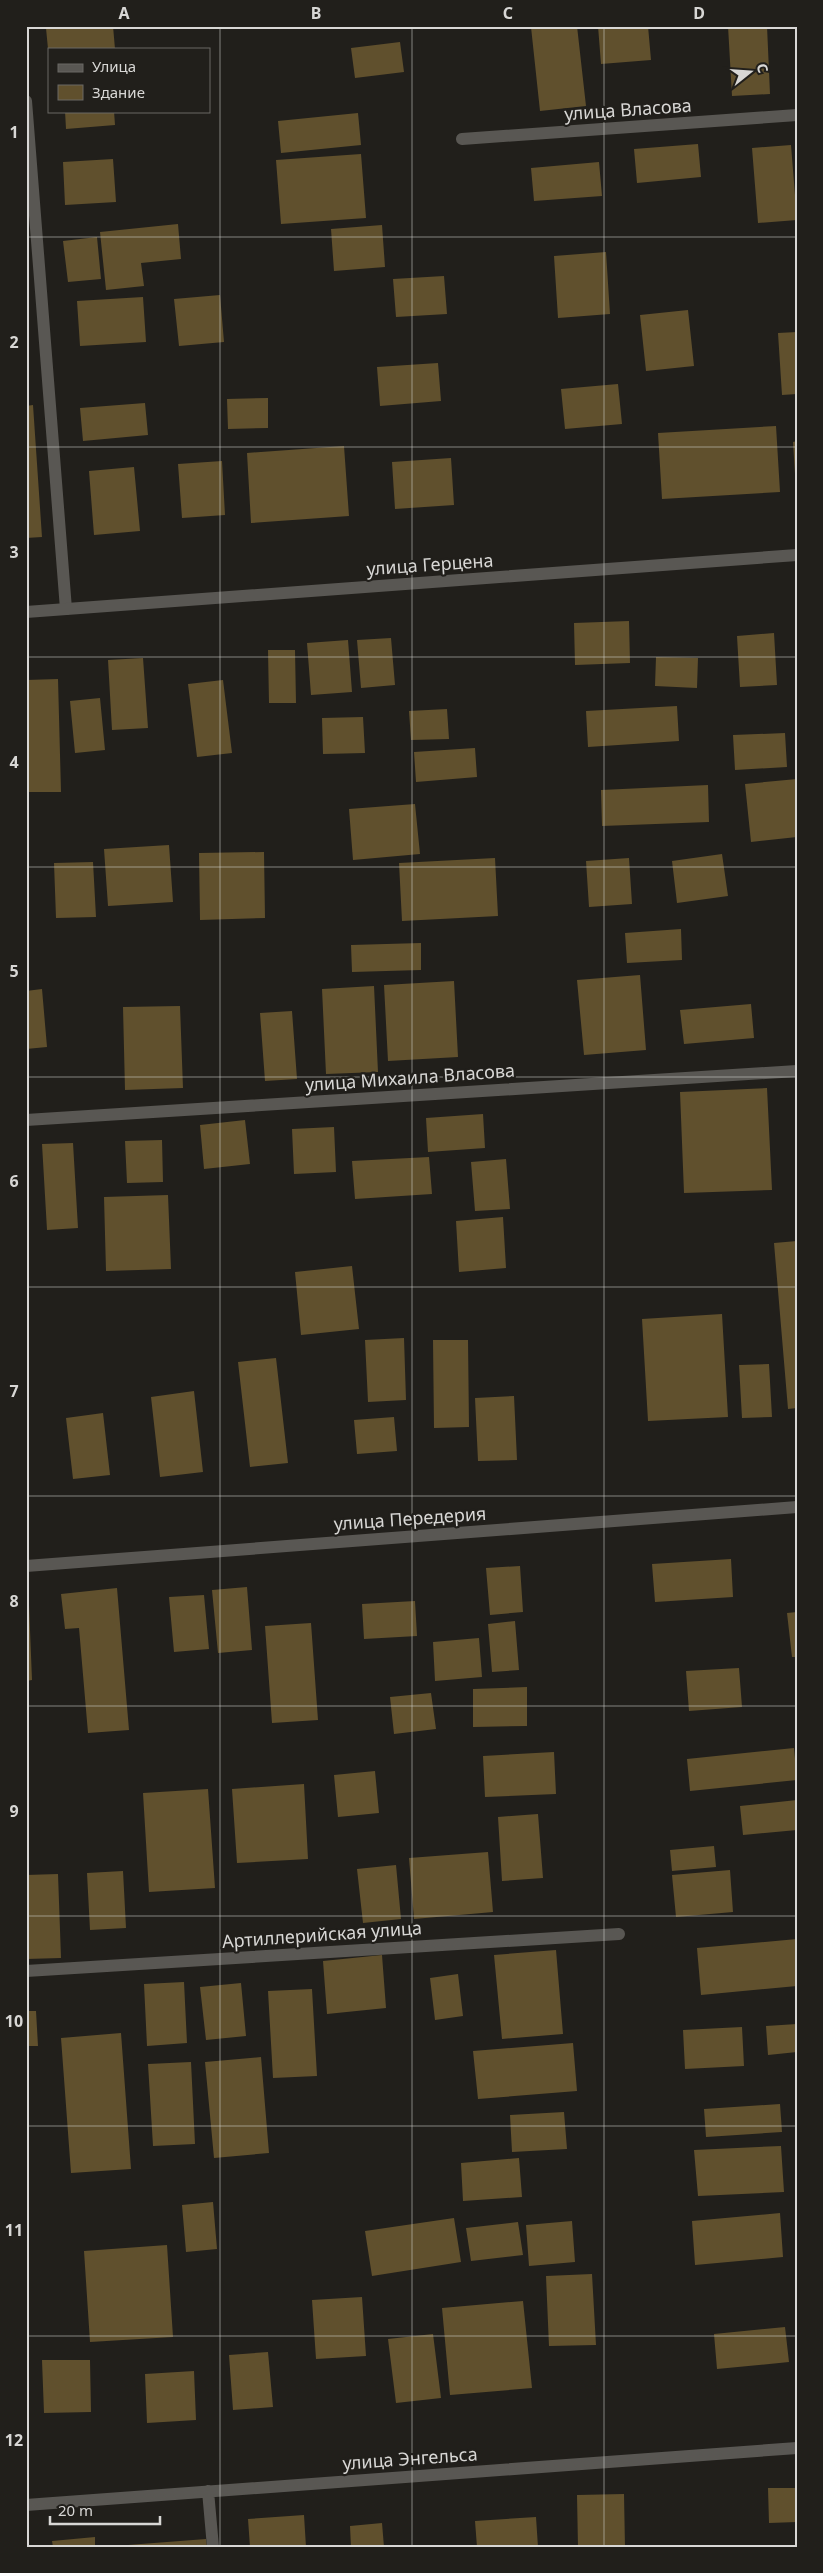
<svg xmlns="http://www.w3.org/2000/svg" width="823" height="2573" viewBox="0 0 823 2573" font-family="'Noto Sans',sans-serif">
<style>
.building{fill:#60502d}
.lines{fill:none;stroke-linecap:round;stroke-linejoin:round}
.service{stroke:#595753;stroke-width:12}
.minor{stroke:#595753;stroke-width:12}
.tertiary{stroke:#595753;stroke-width:12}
.grid{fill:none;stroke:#d8d7d5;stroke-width:1;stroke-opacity:0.55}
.labels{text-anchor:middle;stroke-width:4.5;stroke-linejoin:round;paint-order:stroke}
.street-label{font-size:18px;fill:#d8d7d5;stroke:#211f1b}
.neatline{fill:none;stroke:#d8d7d5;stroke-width:2}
.grid-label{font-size:16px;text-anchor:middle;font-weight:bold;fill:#d8d7d5}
</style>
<rect width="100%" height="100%" fill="#211f1b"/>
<path class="building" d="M66,26H113L115,49H48L46,28Z
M577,26L586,106L540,111L531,27Z
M598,26H648L651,60L601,64Z
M728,26H767L770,94L732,96Z
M400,42L404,72L355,78L351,48Z
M65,111H114L115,125L66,129Z
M358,113L361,145L281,153L278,121Z
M698,144L701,177L637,183L634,149Z
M791,145L797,220L758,223L752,148Z
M361,154L366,218L281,224L276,160Z
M113,159L116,202L65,205L63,162Z
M599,162L602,196L534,201L531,168Z
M178,224L181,259L141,263L144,286L106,290L100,232Z
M382,225L385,267L334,271L331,229Z
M97,237L101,279L68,282L63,241Z
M606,252L610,314L558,318L554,256Z
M444,276L447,314L396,317L393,279Z
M220,295L224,342L179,346L174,299Z
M143,297L146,342L80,346L77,301Z
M688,310L694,366L646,371L640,315Z
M797,332V394L782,395L778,333Z
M438,363L441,401L380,406L377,367Z
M618,384L622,424L565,429L561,389Z
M268,398V428L228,429L227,399Z
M145,403L148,435L83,441L80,408Z
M33,405L42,537L26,538V406Z
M776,426L780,492L662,499L658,433Z
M797,441V474H795L793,442Z
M344,446L349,516L251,523L247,453Z
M451,458L454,505L395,509L392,462Z
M222,461L225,515L182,518L178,464Z
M134,467L140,531L94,535L89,471Z
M629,621L630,663L575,665L574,623Z
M774,633L777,685L740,687L737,636Z
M391,638L395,685L361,688L357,640Z
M348,640L352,692L311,695L307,643Z
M268,650H295L296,703H269Z
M656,657L698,658L697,688L655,686Z
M143,658L148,728L112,730L108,660Z
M58,679L61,792H26V680Z
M223,680L232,753L197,757L188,684Z
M100,698L105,750L75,753L70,701Z
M677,706L679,741L588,747L586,711Z
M447,709L449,739L411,740L409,711Z
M363,717L365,753L323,754L322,718Z
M785,733L787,767L735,770L733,735Z
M475,748L477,777L416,782L414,752Z
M797,779V837L751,842L745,784Z
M708,785L709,822L602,826L601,790Z
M415,804L420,854L353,860L349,809Z
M169,845L173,902L108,906L104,849Z
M264,852L265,918L200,920L199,853Z
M722,854L728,896L677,903L672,861Z
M495,858L498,916L402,921L399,863Z
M629,858L632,904L589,907L586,861Z
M93,862L96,917L56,918L54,863Z
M681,929L682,960L627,963L625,933Z
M421,943V970L352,972L351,945Z
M640,975L646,1050L584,1055L577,980Z
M454,981L458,1057L388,1061L384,985Z
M374,986L378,1072L326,1074L322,989Z
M42,989L47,1047L26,1049V991Z
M751,1004L754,1038L684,1044L680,1010Z
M180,1006L183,1088L125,1090L123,1007Z
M292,1011L297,1079L265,1081L260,1013Z
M767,1088L772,1190L684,1193L680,1092Z
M483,1114L485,1148L428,1152L426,1118Z
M245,1120L250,1164L204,1169L200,1125Z
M334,1127L336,1172L294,1174L292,1129Z
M162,1140L163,1182L127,1183L125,1141Z
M73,1143L78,1228L47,1230L42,1144Z
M429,1157L432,1194L355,1199L352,1161Z
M506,1159L510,1209L475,1211L471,1162Z
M168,1195L171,1269L106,1271L104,1197Z
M503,1217L506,1268L459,1272L456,1221Z
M797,1241V1408L788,1409L774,1243Z
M352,1266L359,1329L301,1335L295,1272Z
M722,1314L728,1417L648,1421L642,1319Z
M404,1338L406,1400L368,1402L365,1340Z
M433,1340H468L469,1427L434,1428Z
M276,1358L288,1463L250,1467L238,1362Z
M769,1364L772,1417L742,1418L739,1365Z
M194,1391L203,1472L160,1477L151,1397Z
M514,1396L517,1460L478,1461L475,1398Z
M103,1413L110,1475L73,1479L66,1418Z
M394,1417L397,1451L357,1454L354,1420Z
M731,1559L733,1597L655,1602L652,1564Z
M520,1566L523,1612L490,1615L486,1568Z
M247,1587L252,1650L218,1653L212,1590Z
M117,1588L129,1730L88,1733L79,1628L65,1629L61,1594Z
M204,1595L209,1649L174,1652L169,1597Z
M415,1601L417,1636L364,1639L362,1604Z
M26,1605H29L32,1680L26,1681Z
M797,1612V1657H792L787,1613Z
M515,1621L519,1670L492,1672L488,1624Z
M311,1623L318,1720L272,1723L265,1626Z
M479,1638L482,1677L435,1681L433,1642Z
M739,1668L742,1707L689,1711L686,1671Z
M527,1687V1726L473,1727V1689Z
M431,1693L436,1729L394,1734L390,1697Z
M794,1748L797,1780L690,1791L687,1759Z
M554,1752L556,1794L485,1797L483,1756Z
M375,1771L379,1813L338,1817L334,1775Z
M304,1784L308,1859L237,1863L232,1789Z
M208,1789L215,1888L149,1892L143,1793Z
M797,1800V1830L743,1835L740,1806Z
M538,1814L543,1878L502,1881L498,1817Z
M714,1846L716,1867L672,1871L670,1850Z
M488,1852L493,1912L414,1919L409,1858Z
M396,1865L401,1919L363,1923L357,1869Z
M730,1870L733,1912L676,1917L672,1875Z
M123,1871L126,1928L90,1930L87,1873Z
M58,1874L61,1958L26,1959V1875Z
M797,1939V1986L701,1995L697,1948Z
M556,1950L563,2034L502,2039L494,1955Z
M382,1955L386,2008L327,2014L323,1961Z
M458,1974L463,2016L435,2020L430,1978Z
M184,1982L187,2043L147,2046L144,1984Z
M241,1983L246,2036L206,2040L200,1987Z
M312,1989L317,2076L273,2078L268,1991Z
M26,2011H36L38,2046H26Z
M797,2024V2052L768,2055L766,2026Z
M742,2027L744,2066L685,2069L683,2030Z
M121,2033L131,2169L71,2173L61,2038Z
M573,2043L577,2091L478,2099L473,2051Z
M261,2057L269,2153L214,2158L205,2062Z
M191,2062L195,2144L153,2146L148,2064Z
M780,2104L782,2132L706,2137L704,2109Z
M564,2112L567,2149L512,2152L510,2115Z
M781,2146L784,2192L698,2196L694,2150Z
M519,2158L522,2197L463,2201L461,2163Z
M213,2202L217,2249L186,2252L182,2205Z
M780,2213L783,2257L695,2265L692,2221Z
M454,2218L461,2262L372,2276L365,2231Z
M572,2221L575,2262L529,2266L526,2225Z
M518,2222L523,2255L471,2261L466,2228Z
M167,2245L173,2337L90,2342L84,2251Z
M592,2274L596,2345L549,2346L546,2276Z
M362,2297L366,2356L316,2359L312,2300Z
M523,2301L532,2388L450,2395L442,2308Z
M785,2327L789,2362L717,2369L714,2334Z
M433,2334L441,2398L396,2403L388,2339Z
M268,2352L273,2407L233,2410L229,2355Z
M42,2360H90L91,2412L44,2413Z
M194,2371L196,2420L147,2423L145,2374Z
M768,2488H797V2522L769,2523Z
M624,2494L625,2547H578L577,2495Z
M304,2515L306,2547H250L248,2519Z
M536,2517L538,2547H477L475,2521Z
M382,2523L384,2547H351L350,2526Z
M95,2537V2547H53L52,2541Z
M206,2539L207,2547H128V2545Z"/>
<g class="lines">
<path class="service" d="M26,101L66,609
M26,1971L619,1934"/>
<path class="minor" d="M462,139L797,115
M26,1120L797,1071
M26,1566L797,1507
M208,2491L213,2547
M26,2505L797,2448"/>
<path class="tertiary" d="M26,612L797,555"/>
</g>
<path class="grid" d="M220,26V2547M412,26V2547M604,26V2547M26,237H797M26,447H797M26,657H797M26,867H797M26,1077H797M26,1287H797M26,1496H797M26,1706H797M26,1916H797M26,2126H797M26,2336H797"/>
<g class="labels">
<g class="street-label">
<text transform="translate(628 110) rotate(-4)" y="6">улица Власова</text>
<text transform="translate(430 565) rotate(-4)" y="6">улица Герцена</text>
<text transform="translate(410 1078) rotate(-4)" y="6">улица Михаила Власова</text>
<text transform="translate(410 1519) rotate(-4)" y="6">улица Передерия</text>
<text transform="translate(322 1935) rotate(-4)" y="6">Артиллерийская улица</text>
<text transform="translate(410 2459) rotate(-4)" y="6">улица Энгельса</text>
</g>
</g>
<rect width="823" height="2573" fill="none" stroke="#211f1b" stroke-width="55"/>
<rect x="48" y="48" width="162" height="65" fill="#211f1b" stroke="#6a6965"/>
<rect x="58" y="64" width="25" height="8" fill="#595753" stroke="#6a6965"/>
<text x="92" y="72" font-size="15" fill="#d8d7d5">Улица</text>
<rect x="58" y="85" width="25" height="15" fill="#60502d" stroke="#6a6965"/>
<text x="92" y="98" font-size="15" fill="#d8d7d5">Здание</text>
<g transform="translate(750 72) rotate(73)" stroke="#211f1b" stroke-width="4" paint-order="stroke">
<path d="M0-4L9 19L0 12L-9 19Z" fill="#d8d7d5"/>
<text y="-8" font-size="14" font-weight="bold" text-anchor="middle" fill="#d8d7d5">С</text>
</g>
<path d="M50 2516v8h110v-8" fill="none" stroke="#d8d7d5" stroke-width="2.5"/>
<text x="58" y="2516" font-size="15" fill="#d8d7d5" stroke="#211f1b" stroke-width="4" paint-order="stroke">20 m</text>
<rect x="28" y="28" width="768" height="2518" class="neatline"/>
<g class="grid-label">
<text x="124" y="19">A</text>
<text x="316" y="19">B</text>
<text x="508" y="19">C</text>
<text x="699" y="19">D</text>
<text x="14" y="138">1</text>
<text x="14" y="348">2</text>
<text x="14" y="558">3</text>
<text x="14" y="768">4</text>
<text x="14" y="977">5</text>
<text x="14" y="1187">6</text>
<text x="14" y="1397">7</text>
<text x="14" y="1607">8</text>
<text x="14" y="1817">9</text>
<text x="14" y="2027">10</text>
<text x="14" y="2236">11</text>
<text x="14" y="2446">12</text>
</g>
</svg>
